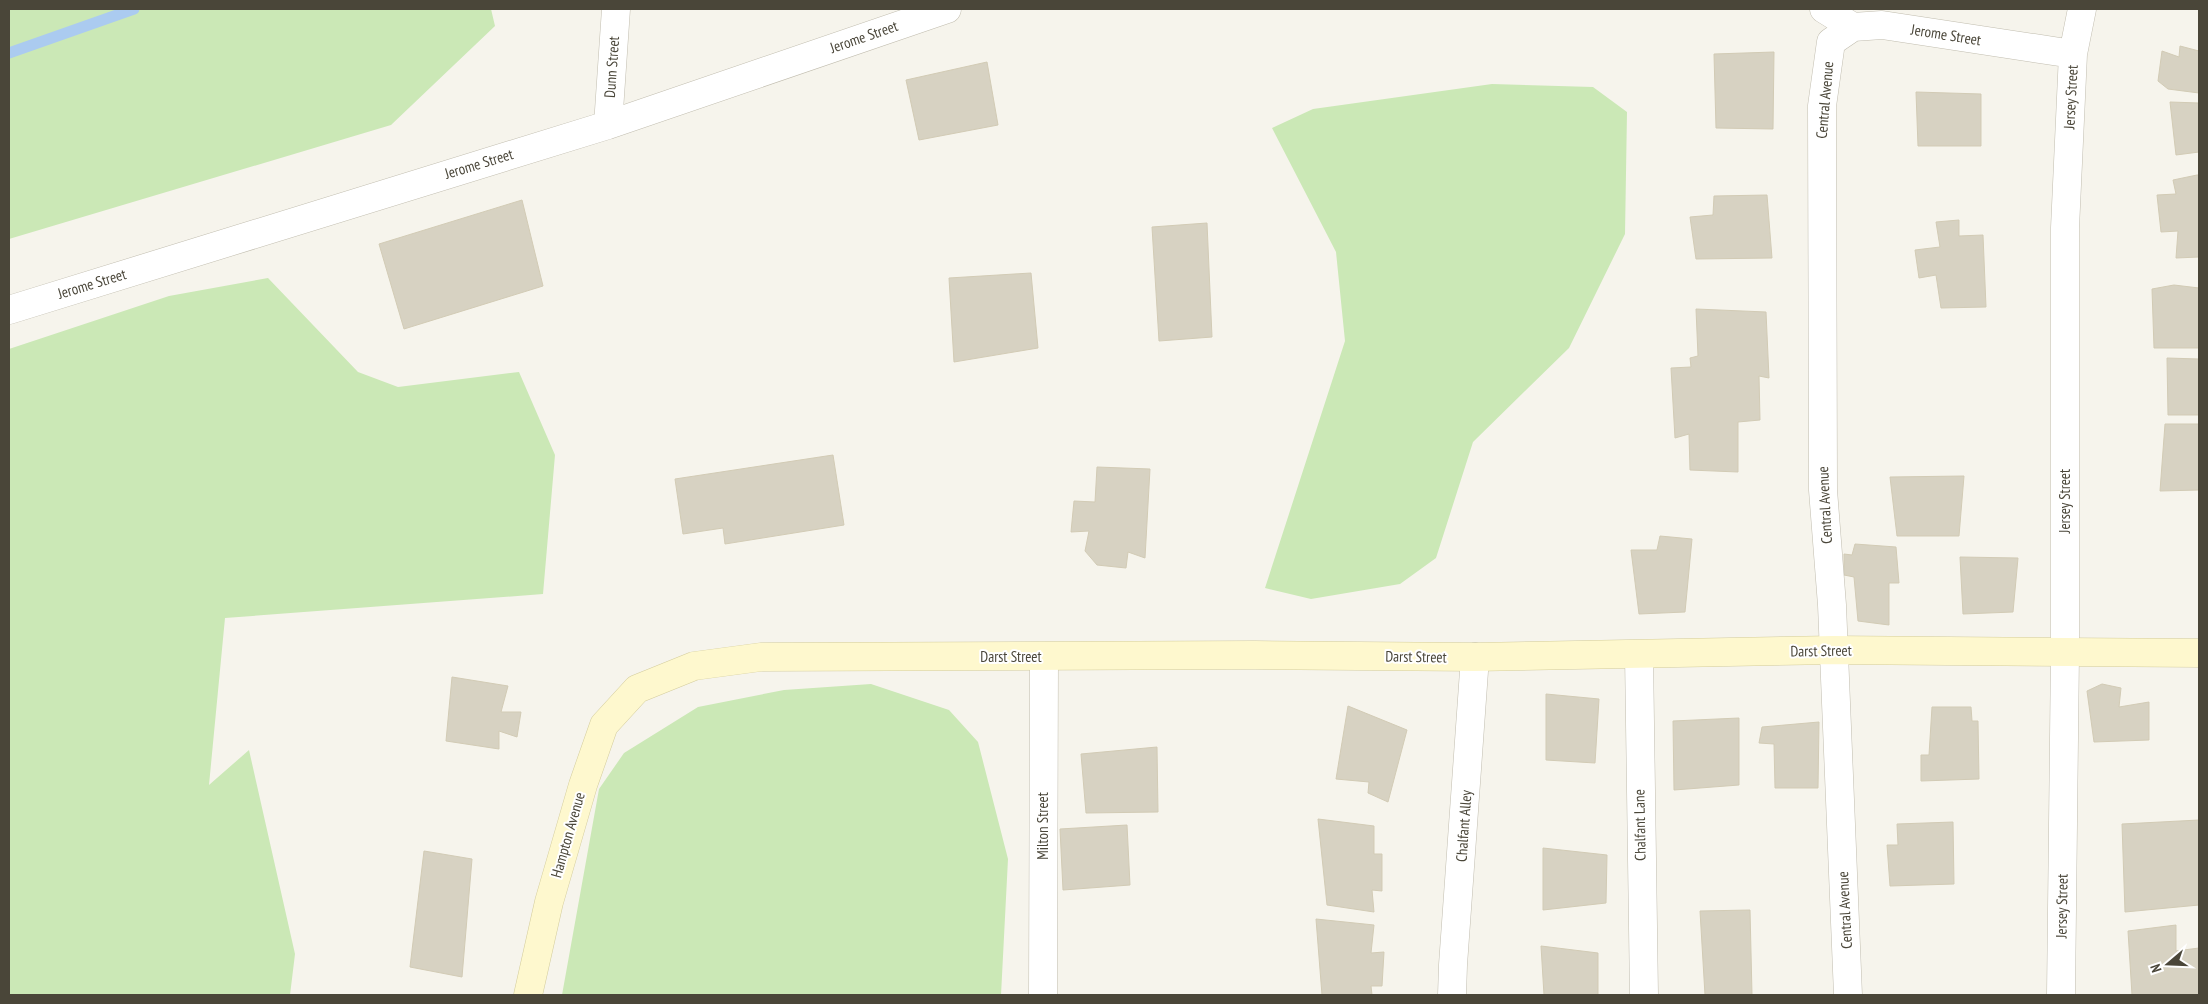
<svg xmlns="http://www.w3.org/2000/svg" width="2208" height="1004" viewBox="0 0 2208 1004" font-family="'PT Sans Narrow',sans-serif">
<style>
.green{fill:#cbe8b6}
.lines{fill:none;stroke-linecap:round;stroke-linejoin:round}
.stream{stroke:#abcbf0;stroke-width:11}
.building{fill:#d7d2c2;stroke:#d2cbb5}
.street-casing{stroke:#c1bdaf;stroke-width:29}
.secondary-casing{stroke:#d4cd9d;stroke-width:29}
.street{stroke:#fff;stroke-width:28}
.secondary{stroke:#fef8ce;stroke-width:28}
.labels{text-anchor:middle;stroke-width:4;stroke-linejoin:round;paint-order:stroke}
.street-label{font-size:15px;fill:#4a4639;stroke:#fff}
</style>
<rect width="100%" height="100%" fill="#f6f4ec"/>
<path class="green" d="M9,9H491L495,26L391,125L9,239Z
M1492,84L1593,87L1627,112L1625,234L1569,348L1473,442L1436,558L1400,584L1311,599L1265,588L1345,341L1336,252L1272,128L1313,109Z
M268,278L358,372L398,387L519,372L555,455L543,594L225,618L209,785L249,750L295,954L290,995H9V349L169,296Z
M871,684L949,710L978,742L1008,859L1001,995H562L599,789L624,753L698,707L784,690Z"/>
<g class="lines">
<path class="stream" d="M9,53L134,9"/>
</g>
<path class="building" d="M2180,46L2199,51V93L2168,89L2158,81L2162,51L2179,57Z
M1774,52L1773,129L1716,128L1714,54Z
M987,62L998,125L919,140L906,80Z
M1916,92L1981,94V146H1918Z
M2170,102L2199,103V152L2176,155Z
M2197,175H2199V257L2176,258L2178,231L2161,232L2157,195L2176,194L2173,180Z
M1767,195L1772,258L1696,259L1690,217L1713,215L1714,196Z
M522,200L543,286L404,329L379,244Z
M1959,220V236L1983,235L1986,307L1941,308L1936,275L1919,278L1915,250L1940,247L1936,222Z
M1207,223L1212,337L1159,341L1152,227Z
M1031,273L1038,348L954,362L949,278Z
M2174,285L2199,288V348H2154L2152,289Z
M1696,309L1766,312L1769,378L1759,376L1760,420L1738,422V472L1690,470L1689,434L1675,438L1671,368L1691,367L1690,358L1698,356Z
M2167,358L2199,359V415H2168Z
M2165,424H2199V490L2160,491Z
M833,455L844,525L725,544L723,528L683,534L675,479Z
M1097,467L1150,469L1145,558L1128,552L1126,568L1097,565L1085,551L1089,531L1071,532L1074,501L1095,502Z
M1964,476L1959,536H1897L1890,477Z
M1660,536L1692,539L1685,612L1639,614L1631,550H1657Z
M1855,544L1896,547L1899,583H1889V625L1858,621L1854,577L1844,575V554L1852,555Z
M1960,557L2018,558L2013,612L1963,614Z
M452,677L508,686L501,712H521L517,737L499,731V749L446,741Z
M2102,684L2121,688L2119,707L2149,702V740L2094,742L2087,691Z
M1546,694L1599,699L1595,763L1546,760Z
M1348,706L1407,730L1388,802L1368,793L1369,782L1336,779Z
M1932,707H1971L1972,721H1978L1979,779L1921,781V755H1929Z
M1739,718V785L1674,790L1673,721Z
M1819,722L1818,788H1775L1774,744L1759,743L1762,727Z
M1157,747L1158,812L1086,813L1081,754Z
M1318,819L1374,826V854H1382V891L1372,890L1374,912L1327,905Z
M2199,820V905L2125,912L2122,824Z
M1953,822L1954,884L1890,886L1887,845H1898L1897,824Z
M1127,825L1130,885L1063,890L1060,829Z
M1543,848L1607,855L1606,903L1543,910Z
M424,851L472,859L462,977L410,967Z
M1750,910L1752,995H1705L1700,911Z
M1316,919L1374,925L1371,953L1384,952L1382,986H1371L1372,995H1322Z
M2176,925V951L2199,948V995H2132L2128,931Z
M1541,946L1598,953V995H1544Z"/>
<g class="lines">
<defs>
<path id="street" d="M1824,9L1853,27L1882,25L2073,54
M608,125L616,9
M9,310L608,125L947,9
M1639,655L1644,995
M1043,995L1044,657
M1452,995L1453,965L1475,657
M1848,995L1832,605L1823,490L1822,106L1831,42L1853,27
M2061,995L2065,653V228L2073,54L2082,9"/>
<path id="secondary" d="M528,995L549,902L583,785L604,725L637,689L694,666L761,657L1255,655L1475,657L1833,650L2199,653"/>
</defs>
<use href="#street" class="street-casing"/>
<use href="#secondary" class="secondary-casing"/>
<use href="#street" class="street"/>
<use href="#secondary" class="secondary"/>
</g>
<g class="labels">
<g class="street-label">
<text transform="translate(1946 35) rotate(9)" y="5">Jerome Street</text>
<text transform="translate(864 37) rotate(-19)" y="5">Jerome Street</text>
<text transform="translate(612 67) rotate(-86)" y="5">Dunn Street</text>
<text transform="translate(2071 97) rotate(-87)" y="5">Jersey Street</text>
<text transform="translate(1825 100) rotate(-85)" y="5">Central Avenue</text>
<text transform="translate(479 164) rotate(-17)" y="5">Jerome Street</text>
<text transform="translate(92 284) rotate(-17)" y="5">Jerome Street</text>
<text transform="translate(2065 501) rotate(-90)" y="5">Jersey Street</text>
<text transform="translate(1825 505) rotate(-93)" y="5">Central Avenue</text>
<text transform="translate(1821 651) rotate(-1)" y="5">Darst Street</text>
<text x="1011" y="662">Darst Street</text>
<text transform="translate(1416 657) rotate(1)" y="5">Darst Street</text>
<text transform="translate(1640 825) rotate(-91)" y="5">Chalfant Lane</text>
<text transform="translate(1043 826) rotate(-90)" y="5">Milton Street</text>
<text transform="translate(1464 826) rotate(-86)" y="5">Chalfant Alley</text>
<text transform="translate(568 835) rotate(-74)" y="5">Hampton Avenue</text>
<text transform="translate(2062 906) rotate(-89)" y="5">Jersey Street</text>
<text transform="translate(1845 910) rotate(-93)" y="5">Central Avenue</text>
</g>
</g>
<rect width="2208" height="1004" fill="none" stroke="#4a4639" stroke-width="20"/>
<g transform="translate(2168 964) rotate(251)" stroke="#ffffff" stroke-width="4" paint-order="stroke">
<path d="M0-4L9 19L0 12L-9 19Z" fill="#4a4639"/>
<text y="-8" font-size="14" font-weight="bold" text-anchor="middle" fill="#4a4639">N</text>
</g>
</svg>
